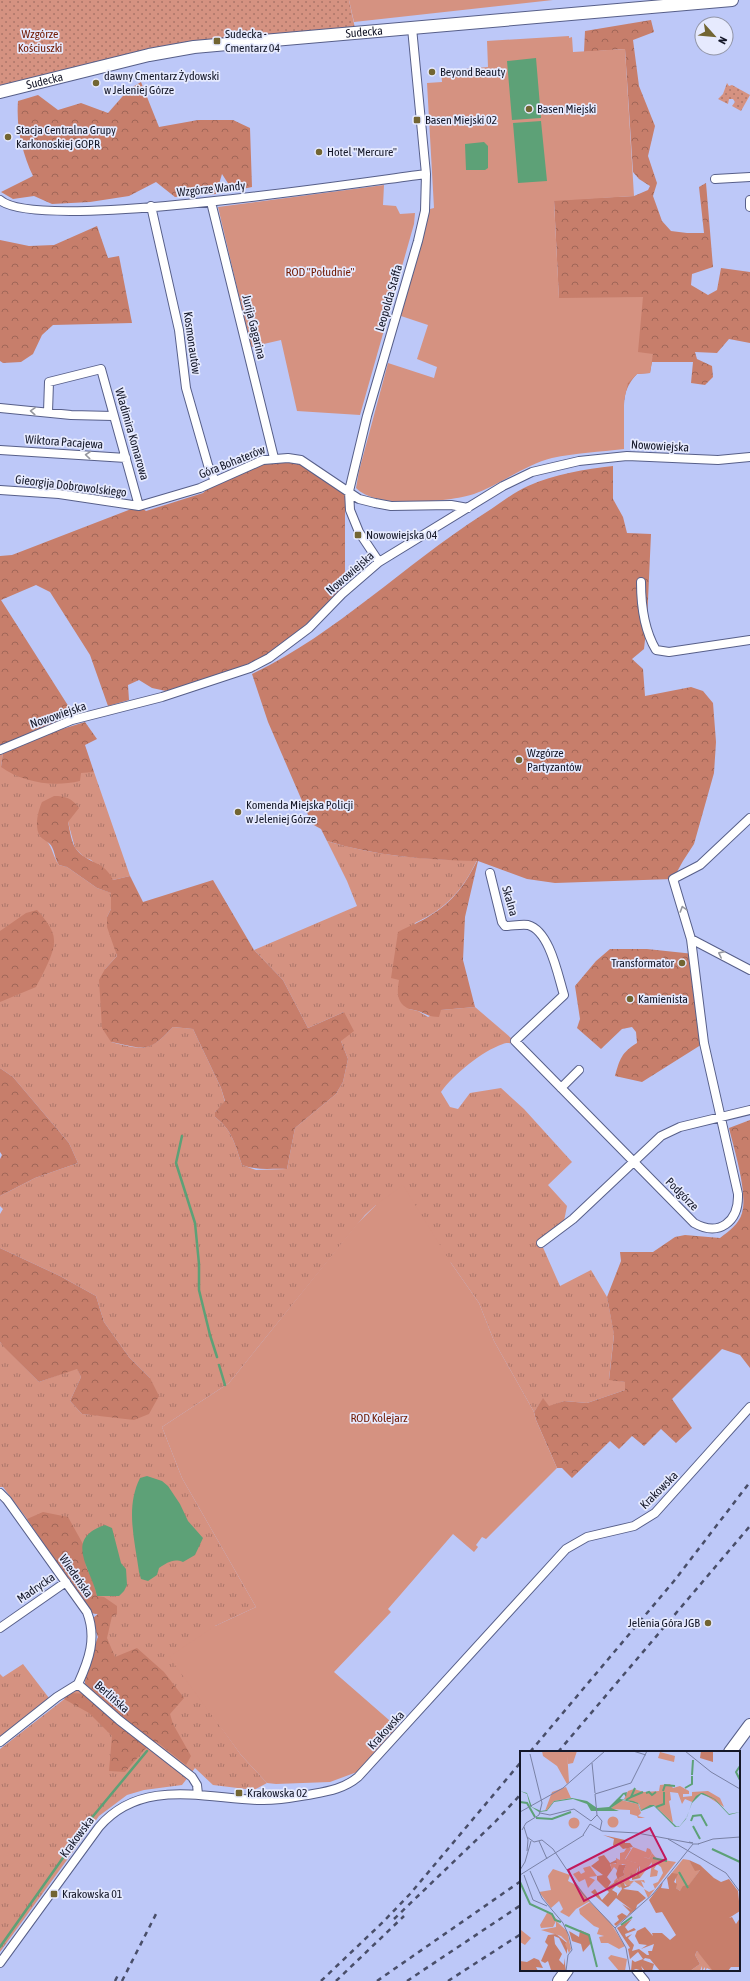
<svg xmlns="http://www.w3.org/2000/svg" width="750" height="1981" viewBox="0 0 750 1981" font-family="'Asap Condensed',sans-serif">
<style>
.grass{fill:url(#grass-tufts)}
.forest{fill:url(#forest-crowns)}
.park{fill:url(#park-dots)}
.garden{fill:#d59281}
.water{fill:#5da177}
.lines{fill:none;stroke-linecap:round;stroke-linejoin:round}
.stream{stroke:#5da177;stroke-width:2.5}
.street-casing{stroke:#575f89;stroke-width:10}
.secondary-casing{stroke:#575f89;stroke-width:14}
.street{stroke:#fff;stroke-width:8}
.secondary{stroke:#fff;stroke-width:12}
.rail{stroke:#494e69;stroke-width:2.5;stroke-dasharray:5 5;stroke-linecap:butt}
.oneway{stroke:#95979e}
.poi-dot{fill:#726532;stroke:#e6eafe;stroke-width:1.5}
.labels{text-anchor:middle;stroke-width:3.5;stroke-linejoin:round;paint-order:stroke}
.street-label{font-size:12px;fill:#141728;stroke:#e6eafe}
.park-label{font-size:12px;fill:#701800;stroke:#e6eafe}
.poi-label{font-size:12px;fill:#141728;stroke:#e6eafe;text-anchor:start}
.inset-river{fill:none;stroke:#5da177;stroke-width:2}
.inset-road{fill:none;stroke:#7981a5;stroke-width:1}
.view{fill:#c2185b;fill-opacity:0.15;stroke:#c2185b;stroke-width:2}
.inset-edge{fill:none;stroke:#141728;stroke-width:2}
</style>
<defs>
<pattern id="grass-tufts" width="24" height="20" patternUnits="userSpaceOnUse"><rect width="24" height="20" fill="#d59281"/><path d="M3 7l-1-3M5 7V3M7 7l1-3M15 17l-1-3M17 17v-4M19 17l1-3" fill="none" stroke="#ac766a"/></pattern>
<pattern id="forest-crowns" width="20" height="18" patternUnits="userSpaceOnUse"><rect width="20" height="18" fill="#c77e6b"/><path d="M2 6a3 3 0 1 1 6 0M12 15a3 3 0 1 1 6 0" fill="none" stroke="#a06658"/></pattern>
<pattern id="park-dots" width="8" height="8" patternUnits="userSpaceOnUse"><rect width="8" height="8" fill="#d59281"/><path d="M2 2h.1M6 6h.1" fill="none" stroke="#ac766a" stroke-width="1.8" stroke-linecap="round"/></pattern>
</defs>
<rect width="100%" height="100%" fill="#bdc8f8"/>
<path class="grass" d="M3,752L1,767L94,772L130,876L113,880L91,860L84,857L75,848L68,822L46,840C53,848 53,857 59,865L67,867L97,888L112,893L111,909L107,917L117,956L105,969L111,1042C143,1050 149,1053 173,1027L193,1029L221,1088L225,1102L215,1112V1117C233,1131 235,1145 242,1165L256,1170L287,1169L295,1128L336,1094L343,1082L348,1059L341,1041L344,1012L308,1028L283,980L254,950L357,906L347,881L327,841C375,856 427,860 477,860C463,890 446,909 415,923L399,979L409,1009L418,1011L428,1017L441,1010L475,1007L518,1044C514,1044 507,1042 503,1044C482,1051 453,1075 441,1092L450,1107L458,1109L470,1093L501,1088L524,1109L572,1162L548,1185L567,1206L563,1226L541,1243L560,1286L591,1270L607,1297L614,1334L609,1379L625,1382V1390L587,1403L564,1401L549,1407L543,1399L534,1412L494,1341L479,1303L451,1263L376,1205L365,1215L229,1383L162,1427L182,1478L256,1607L215,1626L206,1706L241,1755L267,1783L254,1790L213,1785L195,1768L182,1785L144,1790L127,1795L99,1816L0,1952V1749L85,1683L86,1672L98,1637L92,1619L98,1614L91,1613L27,1519L3,1487H0V1342L39,1382L77,1368L81,1377L70,1401L82,1414L107,1416L150,1378L129,1357L104,1322L96,1296L60,1276L0,1248V1214L3,1209L0,1206V1196L35,1178L78,1163L69,1143L13,1077L0,1068V754Z
M23,1664L49,1698L0,1737V1674L3,1677Z"/>
<path class="forest" d="M651,20L654,32L633,40L639,86L655,126L648,156L657,183L653,196L662,221L671,231L687,233H704L699,187L706,183L713,267L692,274L691,285L708,295L717,290L721,268L750,272V343L729,339L717,353L695,352L697,359L712,366L713,377L705,385L691,383L693,362H652L650,373L637,374C624,388 624,398 624,416L559,301L554,200L634,196L648,190L650,186L639,179L633,172L625,49L584,52L585,31Z
M141,82L159,127L198,120H233L250,128L252,187L233,191L222,174L216,194L175,197L156,182L129,196L90,202L52,204L34,196L13,199L1,192L33,176C22,153 16,127 18,101L38,95L58,110L81,103L108,113L129,89Z
M97,226L108,258L119,256L132,323L53,325L42,335L33,354L21,362L3,363L0,361V240L29,246L54,245Z
M289,457L349,491L345,502V571L342,594L269,658L166,691L152,688L139,680L128,685L129,700L108,706L90,655L50,592L36,585L1,600L74,715L0,747V556L12,555L139,506L146,511L203,493L215,481L255,464Z
M613,466V499L623,517L627,533L651,534L647,622L644,649L632,659L643,669L645,696L691,687L703,691L713,703L716,742L714,773L694,844L683,861L673,879L555,883L527,879L478,861L465,917L463,960L475,1007L441,1010L439,1017C430,1017 426,1014 418,1011C416,1010 412,1010 409,1009C396,1003 397,991 399,980L391,978L398,932C409,926 421,922 431,915C452,903 467,882 477,861C427,860 375,856 327,841L321,829L312,824L268,722L252,674C336,634 404,565 482,515C497,506 512,493 528,486C555,474 585,469 613,466Z
M85,722L97,739L85,745L94,772L81,773L80,781C53,787 24,783 1,767L3,752L46,734Z
M54,796C65,796 72,798 79,808L68,822C70,830 71,842 76,849C87,864 104,860 113,880L130,876L143,902L213,880L254,950L283,980L308,1028L344,1012L354,1031L341,1041L348,1059L343,1082L336,1094L295,1128L287,1169C271,1168 258,1171 242,1165C235,1145 233,1131 215,1117V1112L225,1101L221,1088L193,1029L173,1027C148,1054 145,1049 111,1042L102,1028L99,980L105,969L117,956L107,927V917L111,909V893L97,888L67,867L59,865C55,859 55,853 52,847C50,842 43,840 40,836C34,827 38,811 42,802Z
M37,910C43,917 54,929 54,940C55,953 42,975 36,987L0,1002V931L26,913Z
M610,949H647L694,954L704,1043L642,1082L615,1076C620,1059 621,1053 637,1043L636,1032L632,1027L622,1029L601,1049L577,1028L580,1019L575,986L596,961Z
M0,1068L13,1077L69,1143L78,1163L35,1178L0,1196V1159L2,1155L0,1152Z
M750,1120V1368L740,1355L722,1349L672,1399L692,1428L676,1443L661,1429L644,1446L632,1436L619,1449L610,1441L572,1478L562,1468H557L536,1420L534,1412L543,1398L549,1406L564,1401L587,1403L625,1390V1382L609,1380L614,1335L607,1297L621,1261L620,1252H653L675,1237L685,1235L720,1238C729,1231 739,1224 742,1213C748,1193 734,1149 729,1128Z
M0,1248L60,1276L96,1296L104,1322L129,1357L150,1378L159,1396L149,1414L134,1420L82,1414L70,1401L81,1377L77,1369L39,1382L4,1347L0,1342Z
M43,1512L68,1517L83,1544L86,1567L93,1581L97,1596L104,1597L117,1606V1614L112,1616L107,1638L115,1657L137,1648L164,1672L184,1698L170,1714L173,1724L191,1756L186,1765L157,1742L145,1749L125,1772L109,1771L112,1736L89,1713L64,1699L69,1693L92,1694L85,1683L86,1672L98,1637L92,1619L98,1614L91,1613L27,1519Z"/>
<path class="park" d="M0,0H349L356,33L215,46L0,92Z
M727,83L729,86L732,85L750,95L741,111L732,106L735,102L733,99H729L728,104L718,99L723,94Z"/>
<path class="garden" d="M349,0H553L354,22Z
M569,36V38L572,37L573,52L625,49L634,196L554,201L559,298L643,297L638,352L653,354L650,373L637,374L628,383L624,400V449C600,452 575,453 552,458C527,464 499,485 474,494C449,502 375,509 356,488L359,471L388,363L434,378L437,367L417,359L428,325L401,316L430,209L434,208L427,83L442,82L441,71L488,67L487,41Z
M384,185L383,205L396,206L400,214L415,213L414,224L360,415L297,411L281,340L251,347L218,207Z
M403,1185L451,1263L479,1303L494,1341L534,1412L536,1420L557,1468L486,1539L482,1537L476,1545L478,1547L474,1552L453,1534L388,1609L391,1612L334,1672L397,1727L357,1772L330,1782L276,1784L267,1783L241,1755L169,1657L215,1626L256,1607L182,1478L162,1427L229,1383L357,1224L376,1205Z"/>
<path class="water" d="M536,58L541,118L512,120L507,61Z
M541,121L547,181L518,183L513,123Z
M484,142L488,146V168L485,170H466L465,144Z
M147,1476L162,1481L168,1486L180,1504L188,1521L203,1538L195,1555L183,1562C173,1558 167,1563 159,1568L157,1575L148,1581L141,1579L139,1572C135,1541 125,1508 140,1478Z
M105,1525L112,1528L121,1563L126,1569L127,1585L124,1591L119,1596H97C91,1568 63,1539 105,1525Z"/>
<g class="lines">
<path class="stream" d="M182,1136L176,1163L195,1223L199,1264V1290L210,1335L217,1357
M219,1365L225,1385
M0,1947L89,1821L147,1751"/>
<defs>
<path id="street" d="M715,179L750,177
M0,200C37,233 362,182 426,174
M750,200V207
M211,202L274,458
M151,206L179,330L186,388L208,465L215,481
M0,408L71,415L113,416
M48,412L49,382L101,369L139,506
M0,450L126,458
M0,490L59,494L139,506L200,488L263,460L288,458L301,460L359,499L375,503L391,506L451,505L468,508
M379,562L359,532L350,510L349,491L367,416L418,241L425,211L426,174L412,28
M641,582C641,605 644,630 656,650L669,652L750,640
M0,750L72,720L162,697L250,668L269,658L309,628L342,594L379,562L503,486L532,472L579,461L627,456L718,460L750,457
M490,873L502,922L505,926C512,926 521,924 528,925C550,931 558,976 564,995L515,1041L694,1223C719,1237 739,1222 738,1194L704,1043L691,939L673,879L700,865L750,818
M691,939L750,970
M561,1088L579,1070
M541,1243L573,1219L661,1136L680,1127L750,1110
M0,1493L7,1500L87,1612C97,1638 89,1660 78,1684
M0,1628L66,1582
M78,1684L119,1720L192,1777L197,1785L198,1794
M0,1742L57,1697L78,1684
M0,1963L99,1827C141,1778 203,1798 259,1800C277,1801 295,1797 313,1794C330,1791 345,1788 358,1777L566,1549L587,1537L634,1526L655,1513L750,1407
M636,1970L645,1981"/>
<g id="secondary">
<path id="s1" d="M0,92L149,55L194,47L732,0"/>
<path d="M730,1752L750,1725"/>
<path d="M559,1981L567,1970"/>
</g>
</defs>
<use href="#street" class="street-casing"/>
<use href="#secondary" class="secondary-casing"/>
<use href="#street" class="street"/>
<use href="#secondary" class="secondary"/>
<path class="rail" d="M530,1752L674,1581L750,1482
M558,1752L750,1526
M394,1919L495,1822L521,1794
M115,1981L119,1973
M122,1981L156,1914
M321,1981L383,1922L410,1894L521,1762
M336,1981L404,1916
M377,1981L521,1881
M407,1981L521,1905
M448,1981L521,1934"/>
</g>
<defs><path id="oneway-chevron" d="M-2-3.5L2.5 0L-2 3.5" fill="none" stroke-width="1.6" stroke-linecap="round" stroke-linejoin="round"/></defs>
<g class="oneway">
<use href="#oneway-chevron" transform="translate(33 411) rotate(-176)"/>
<use href="#oneway-chevron" transform="translate(88 455) rotate(-175)"/>
<use href="#oneway-chevron" transform="translate(683 909) rotate(-107)"/>
<use href="#oneway-chevron" transform="translate(721 954) rotate(-153)"/>
</g>
<g class="poi-dot">
<rect x="213" y="37" width="8" height="8" rx="2"/>
<circle cx="432" cy="72" r="4"/>
<circle cx="96" cy="83" r="4"/>
<circle cx="529" cy="109" r="4"/>
<rect x="413" y="116" width="8" height="8" rx="2"/>
<circle cx="8" cy="137" r="4"/>
<circle cx="319" cy="152" r="4"/>
<rect x="354" y="531" width="8" height="8" rx="2"/>
<circle cx="519" cy="760" r="4"/>
<circle cx="238" cy="812" r="4"/>
<circle cx="682" cy="963" r="4"/>
<circle cx="630" cy="999" r="4"/>
<circle cx="708" cy="1623" r="4"/>
<rect x="235" y="1789" width="8" height="8" rx="2"/>
<rect x="50" y="1890" width="8" height="8" rx="2"/>
</g>
<g class="labels">
<g class="street-label">
<text dy="4" stroke="none"><textPath href="#s1" startOffset="370">Sudecka</textPath></text>
<text dy="4" stroke="none"><textPath href="#s1" startOffset="46">Sudecka</textPath></text>
<text transform="translate(211 189) rotate(-6)" y="4">Wzgórze Wandy</text>
<text transform="translate(389 298) rotate(-74)" y="4">Leopolda Staffa</text>
<text transform="translate(254 327) rotate(76)" y="4">Jurija Gagarina</text>
<text transform="translate(192 343) rotate(82)" y="4">Kosmonautów</text>
<text transform="translate(132 434) rotate(74)" y="4">Władimira Komarowa</text>
<text transform="translate(64 442) rotate(4)" y="4">Wiktora Pacajewa</text>
<text transform="translate(660 446) rotate(3)" y="4">Nowowiejska</text>
<text transform="translate(232 462) rotate(-22)" y="4">Góra Bohaterów</text>
<text transform="translate(71 486) rotate(7)" y="4">Gieorgija Dobrowolskiego</text>
<text transform="translate(350 573) rotate(-41)" y="4">Nowowiejska</text>
<text transform="translate(58 715) rotate(-19)" y="4">Nowowiejska</text>
<text transform="translate(510 901) rotate(74)" y="4">Skalna</text>
<text transform="translate(682 1194) rotate(45)" y="4">Podgórze</text>
<text transform="translate(659 1490) rotate(-45)" y="4">Krakowska</text>
<text transform="translate(76 1576) rotate(55)" y="4">Wiedeńska</text>
<text transform="translate(36 1588) rotate(-35)" y="4">Madrycka</text>
<text transform="translate(112 1697) rotate(41)" y="4">Berlińska</text>
<text transform="translate(386 1730) rotate(-47)" y="4">Krakowska</text>
<text transform="translate(77 1837) rotate(-53)" y="4">Krakowska</text>
</g>
<g class="park-label">
<text x="40" y="38">Wzgórze<tspan x="40" dy="14">Kościuszki</tspan></text>
<text x="320" y="276">ROD "Południe"</text>
<text x="379" y="1422">ROD Kolejarz</text>
</g>
<g class="poi-label">
<text x="225" y="38">Sudecka -<tspan x="225" dy="14">Cmentarz 04</tspan></text>
<text x="440" y="76">Beyond Beauty</text>
<text x="104" y="80">dawny Cmentarz Żydowski<tspan x="104" dy="14">w Jeleniej Górze</tspan></text>
<text x="537" y="113">Basen Miejski</text>
<text x="425" y="124">Basen Miejski 02</text>
<text x="16" y="134">Stacja Centralna Grupy<tspan x="16" dy="14">Karkonoskiej GOPR</tspan></text>
<text x="327" y="156">Hotel "Mercure"</text>
<text x="366" y="539">Nowowiejska 04</text>
<text x="527" y="757">Wzgórze<tspan x="527" dy="14">Partyzantów</tspan></text>
<text x="246" y="809">Komenda Miejska Policji<tspan x="246" dy="14">w Jeleniej Górze</tspan></text>
<text x="674" y="967" text-anchor="end">Transformator</text>
<text x="638" y="1003">Kamienista</text>
<text x="700" y="1627" text-anchor="end">Jelenia Góra JGB</text>
<text x="247" y="1797">Krakowska 02</text>
<text x="62" y="1898">Krakowska 01</text>
</g>
</g>
<g transform="translate(520 1751)">
<rect width="220" height="220" fill="#bdc8f8"/>
<path d="M140,1L155,5L154,11L138,7ZM150,33L153,37L160,35L169,40V43H163V46L172,45V41L188,40L200,47L204,56L182,42L172,51L165,48L162,53L158,42L150,41L151,49L149,50L153,72L134,54L121,59L119,53L104,48L108,40L114,38L124,41L139,40L140,34ZM46,36L51,47L34,50L28,58L25,60L32,41ZM101,49L118,53L121,62L118,65L125,67H118L117,65L110,63V59L90,58ZM108,95L111,98L105,108L107,109L117,112L125,106L129,108L132,102L137,108L156,111L128,147L124,138L129,141L135,138L133,133L138,131L143,122L141,116L137,113L134,118L138,120L137,125L130,126L132,111L120,127V115L117,118L116,126L111,123L108,127L110,130L124,129L125,132L121,130L124,137L114,130L108,136L104,132L100,137L95,134L94,130L98,126L97,131L99,127L105,124L103,121L106,114L102,113L98,120L94,116L92,119L90,112L96,113V107L100,109V102L104,101ZM163,108L169,109L176,119H180L169,135L160,140L156,137V127L153,123L150,124ZM177,200L192,216L193,220L187,217L185,220V216L182,220V215L180,220H170L180,213L175,204Z" fill="#d59281"/>
<path d="M181,0H193V11L180,7ZM83,84L105,89V92H110L113,96L103,98L99,94L95,96L93,94L94,88ZM84,104L90,112L96,109L97,112L90,113L92,119L87,126L91,131L88,136L98,129L96,123L99,114H106L103,121L105,124L99,127L96,135L92,139L97,142V145L102,138L100,132H104L105,135L111,134L103,138L118,140L126,147L117,154L116,158L96,175L94,173L99,169L97,165L102,162L107,165L110,161L102,153L112,159L96,147L88,156L71,141L75,138L82,149L89,141L77,129V125L83,124L71,115L79,109L78,106ZM169,109L180,114L194,127L201,131L209,128L218,140L220,160L209,167L212,166L216,173L220,167V216H211L208,220H193L177,200L175,204L180,213L170,220H140L130,208L125,207L123,209L134,213L132,220H125L121,215L123,220L116,218L111,220L112,209L115,211L123,208L118,201L110,208L108,198L110,197L97,177L112,168L105,176L108,180L114,177L116,179L105,183L106,186L112,183L108,187L114,194L112,200L119,198L127,204H129L128,200H132L134,193L121,198L127,194L119,193L115,185L117,180L125,176L133,185L132,182H142L150,189L156,184L142,161L136,162L129,149L143,131L141,137L149,138L147,127L152,122L158,123L154,131L157,133L156,137L160,140L163,135L169,134L180,119L175,120ZM119,114L120,127L112,129V126L108,129L111,122L116,126ZM60,179L69,183L70,188L71,192L63,201L61,193L52,190L49,180L59,186ZM36,183L47,192V203L39,187L34,185L35,193L42,203L39,209L44,214V207L46,220L31,219L28,210L25,212L21,210L28,194L25,191L28,184ZM14,207L19,209L23,217L16,216L18,220H0V210L7,211Z" fill="#c77e6b"/>
<path d="M91,204L107,208L105,220H99L88,207Z" fill="#d59281"/>
<path d="M48.5 72a5.5 5.5 0 1 1 11 0a5.5 5.5 0 1 1-11 0ZM33,118L50,124L48,130L58,135L70,150L56,158L49,166L40,161L43,158L39,150L31,157L19,141L31,139L28,125ZM27,162L32,163L40,172L36,170L33,176L21,177L20,174Z" fill="#d59281"/>
<path d="M22,0H47L49,31L47,33L37,15L23,5ZM57,0L53,12L48,13L47,1ZM87.5 71a5.5 5.5 0 1 1 11 0a5.5 5.5 0 1 1-11 0ZM113,96L126,101L127,97L130,98L132,102L129,108L125,106L120,113L105,109ZM70,115L77,125L69,126L75,129L68,137L65,128L59,131L53,123L59,120L61,123L65,121L63,117ZM70,151L90,171L105,195L99,198L88,192H81L79,186L84,185L77,183L79,177L74,175L60,163L59,158ZM36,170L47,180L51,198L49,202L45,193L47,191L41,185L21,179L36,176ZM1,179L11,187L5,194L0,191Z" fill="#d59281"/>
<path d="M0,40L7,42L12,56L21,60L27,59L34,50L52,47L67,50L77,57L89,56L103,42L107,41L106,46L104,43L100,48L113,50L118,52L121,59L130,54H134L156,75L159,76L167,66L172,51L176,45L181,42H183L195,48L209,63L220,61L209,64L194,48L181,43L172,52L166,68L160,75L155,76L134,55L121,60L118,53L103,49L91,57L99,60H71L67,53L53,48L34,51L27,60L19,61L10,55L7,43Z" fill="#5da177"/>
<path class="inset-river" d="M220,15L216,21L220,29M172,24L173,9M165,37L172,33V25M143,40L145,34L155,35M126,42L129,41L132,44L136,41M111,46L123,41M106,49L111,46L115,37M0,51L7,52L15,66M136,56L144,53V41M16,67L32,68L51,61M171,70L173,65L181,64L187,75M173,75L180,88M192,98L220,111M133,107L147,110M159,121L168,137M0,131L10,153L32,163L35,169L41,171M45,174L69,184L77,216M101,174L112,166"/>
<path class="inset-road" d="M113,0L126,4M165,0L191,21L220,38M72,12L75,42M75,43L111,32L127,0M75,43L77,64L82,70L80,79M0,61L43,37L85,0M20,62L30,64L54,58L71,70L77,64M4,76L8,89L7,100M2,79L6,72L19,64L22,52L10,3M63,84L70,73L82,80L117,82L171,92H173L169,91M7,86L14,91L22,89L33,98L63,143L95,177M148,88L206,122L220,141M19,90L27,108M178,93L193,88L220,86M0,119L5,111L11,90M10,120L22,147L43,172L49,185L52,199L48,204L46,220M0,124L64,84M4,124L13,149L27,155M110,220L106,197L95,177L133,143L173,93H179"/>
<path class="view" d="M130,77L146,108L64,150L48,119Z"/>
<rect width="220" height="220" class="inset-edge"/>
</g>
<g transform="translate(714 36) rotate(117)"><circle r="19" fill="#e6eafe" stroke="#9296a8"/>
<path d="M0-3L7 15L0 10L-7 15Z" fill="#726532"/>
<text y="-6" font-size="11" font-weight="bold" text-anchor="middle" fill="#141728">N</text>
</g>
</svg>
